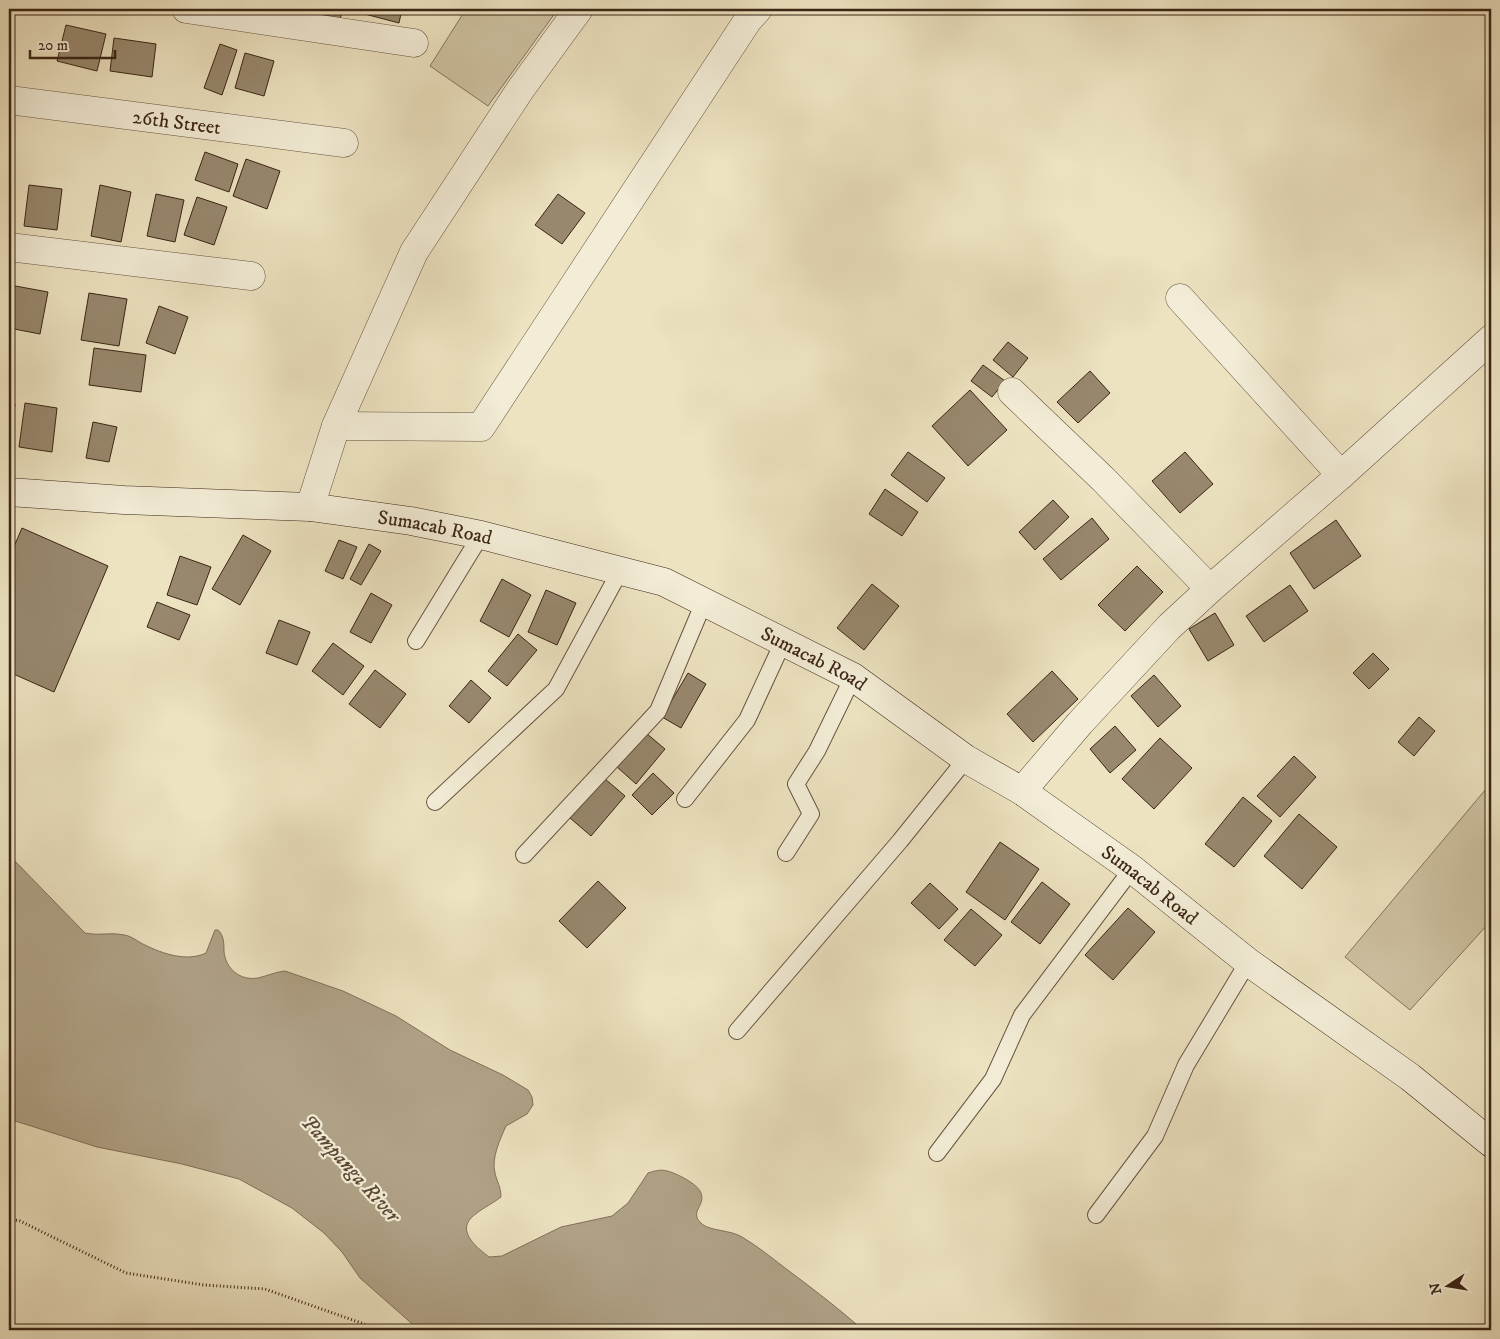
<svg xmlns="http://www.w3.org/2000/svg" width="1500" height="1339" viewBox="0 0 1500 1339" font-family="'IM FELL DW Pica',serif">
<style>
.green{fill:#cfc3a4;stroke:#85745c}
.water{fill:#b0a287;stroke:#817059}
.building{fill:#98886e;stroke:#3b2515}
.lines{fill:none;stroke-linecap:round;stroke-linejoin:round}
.service-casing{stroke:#685440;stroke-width:18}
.minor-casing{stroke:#685440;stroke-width:29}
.secondary-casing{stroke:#3b2515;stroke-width:29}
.path{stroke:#3b2515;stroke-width:3;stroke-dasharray:1 2.5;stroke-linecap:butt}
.service{stroke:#f3edd7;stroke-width:16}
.minor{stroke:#f3edd7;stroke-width:28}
.secondary{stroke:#f3edd7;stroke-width:28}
.labels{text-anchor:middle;stroke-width:4.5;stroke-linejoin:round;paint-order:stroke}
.street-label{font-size:20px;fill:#3b2515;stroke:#f3edd7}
.water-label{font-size:21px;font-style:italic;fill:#5e4a37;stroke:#f3edd7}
</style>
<rect width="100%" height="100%" fill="#ede3c1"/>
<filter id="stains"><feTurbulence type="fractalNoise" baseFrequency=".004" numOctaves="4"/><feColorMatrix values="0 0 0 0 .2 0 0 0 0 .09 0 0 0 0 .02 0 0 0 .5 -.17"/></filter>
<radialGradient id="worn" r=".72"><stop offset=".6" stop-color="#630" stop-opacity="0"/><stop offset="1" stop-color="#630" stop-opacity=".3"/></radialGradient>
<path class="green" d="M466,9H558L488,106L430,66Z
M1491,783V925L1489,923L1410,1010L1345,957Z"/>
<path class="water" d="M9,855L85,933C99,936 110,932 124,935C132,936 138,942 145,945C163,954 187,962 206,953L215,930H218C224,935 224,944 224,952C226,969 240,981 258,978C267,976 275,972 285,971L343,991L396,1016L450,1050L503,1075L528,1090L532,1097L533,1105L527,1114L506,1126C500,1139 491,1159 495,1173C497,1182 501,1187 501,1197C492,1204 479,1210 471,1218C457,1233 479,1249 489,1257L502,1256L561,1227L612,1216L628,1203L648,1173C654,1171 661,1169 667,1171C676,1173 698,1184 701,1193C706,1206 688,1212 702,1224C710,1231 731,1230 742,1237C757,1246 771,1257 785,1268C812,1288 838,1308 863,1330H419L360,1278L342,1252L324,1233L292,1208L239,1179L182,1164L97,1147L9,1119Z"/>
<path class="building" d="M304,9H343L340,19Z
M358,9H402L399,23L357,12Z
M66,25L106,34L97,71L57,61Z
M114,38L156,44L152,77L110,71Z
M220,44L237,50L222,95L204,88Z
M245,53L274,61L264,96L235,88Z
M205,152L238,164L229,192L195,180Z
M246,159L280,171L267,209L233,196Z
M29,185L62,189L57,230L24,226Z
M100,185L131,192L121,242L91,236Z
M156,194L184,200L175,242L147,236Z
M558,194L585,213L562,244L535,225Z
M197,197L227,207L214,245L184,235Z
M10,285L48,292L40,334L9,328V294Z
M89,293L127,299L119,346L81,340Z
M159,306L188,317L175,354L146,343Z
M1008,342L1028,358L1013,377L993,360Z
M94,348L146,355L141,392L89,385Z
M983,365L1005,381L992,397L971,381Z
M1090,371L1110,393L1078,423L1057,402Z
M970,390L1007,430L968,466L932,426Z
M9,403L15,404L9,455Z
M25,403L57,408L52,452L19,447Z
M93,422L117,427L109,462L86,458Z
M908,452L945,478L927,502L891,475Z
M1185,452L1213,484L1180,513L1152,481Z
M885,489L918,512L902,536L869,514Z
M1053,500L1069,517L1035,550L1019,532Z
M1092,518L1109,539L1061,580L1043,559Z
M1336,520L1361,556L1314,589L1290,553Z
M22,528L108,566L54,692L9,672V558Z
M243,535L271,551L240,605L212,589Z
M339,540L357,547L343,579L325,571Z
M369,544L381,551L361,585L350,579Z
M180,556L211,567L197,605L167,595Z
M1137,566L1163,592L1125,631L1098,605Z
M502,579L531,595L509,637L480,621Z
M872,584L899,606L864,650L837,628Z
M1290,585L1308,611L1264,642L1246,616Z
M546,590L576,603L557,645L528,632Z
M371,593L392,605L371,643L350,632Z
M157,602L190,615L179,640L147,627Z
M1215,613L1234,645L1208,661L1189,629Z
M279,620L310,632L297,665L266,653Z
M518,634L537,650L507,686L488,671Z
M333,643L364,666L343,695L312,671Z
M1373,653L1389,669L1369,689L1353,673Z
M375,670L406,694L380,728L349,704Z
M1052,671L1078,699L1033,742L1007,714Z
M688,673L706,684L681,728L662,717Z
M1154,675L1181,706L1158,727L1131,696Z
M471,680L491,698L469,723L449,706Z
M1419,717L1435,731L1414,756L1398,742Z
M1115,726L1136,750L1110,773L1090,749Z
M646,733L665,749L636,784L617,767Z
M1160,738L1192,768L1154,809L1122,779Z
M1294,756L1316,777L1280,817L1257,796Z
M653,773L674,793L652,815L632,795Z
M604,778L625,796L591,836L570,818Z
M1243,797L1272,821L1234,867L1205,844Z
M1299,814L1337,847L1302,889L1264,856Z
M1000,842L1039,869L1005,920L966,892Z
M598,881L626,908L587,948L559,921Z
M1042,882L1070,904L1040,944L1011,922Z
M930,883L958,909L939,929L911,903Z
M1128,908L1155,932L1113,980L1085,955Z
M971,909L1002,935L975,966L944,940Z"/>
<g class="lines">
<defs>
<path id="service" d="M416,641L481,535
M685,799L747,720L783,642
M435,802L556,689L620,571
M786,853L811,814L796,784L817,751L853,677
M524,855L658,711L704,602
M737,1031L900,841L966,759
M937,1153L993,1079L1022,1015L1132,869
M1096,1215L1155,1136L1186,1065L1248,962"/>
<g id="minor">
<path d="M186,9L414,43"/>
<path id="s1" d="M9,100L344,143"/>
<path d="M9,247L251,276"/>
<path d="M1180,298L1341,475"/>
<path d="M1012,392L1103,479L1210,589"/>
<path d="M336,426L481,427L748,20L758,9"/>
<path d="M310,507L336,426L414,252L520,90L579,9"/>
<path d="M1022,791L1080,723L1169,627L1210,589L1341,475L1491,339"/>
</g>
<g id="secondary">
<path id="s2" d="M9,492L124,500L310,507L411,521L481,535L664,582L853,677L966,759L1022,791L1132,869L1248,962L1410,1077L1491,1143"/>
</g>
</defs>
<use href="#service" class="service-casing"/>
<use href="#minor" class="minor-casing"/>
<use href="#secondary" class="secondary-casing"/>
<path class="path" d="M9,1219L20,1221L126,1273L204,1285L265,1289L381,1330"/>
<use href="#service" class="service"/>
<use href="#minor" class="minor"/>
<use href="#secondary" class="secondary"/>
</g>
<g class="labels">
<g class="street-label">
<text dy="7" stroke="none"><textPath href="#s1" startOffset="169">26th Street</textPath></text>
<text dy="7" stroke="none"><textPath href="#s2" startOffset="428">Sumacab Road</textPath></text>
<text dy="7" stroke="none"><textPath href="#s2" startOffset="832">Sumacab Road</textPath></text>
<text dy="7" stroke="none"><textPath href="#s2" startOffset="1238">Sumacab Road</textPath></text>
</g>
<g class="water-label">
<text transform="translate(351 1168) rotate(48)" y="7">Pampanga River</text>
</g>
</g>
<rect width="1500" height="1339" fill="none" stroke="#ede3c1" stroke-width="30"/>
<rect x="10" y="10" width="1480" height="1319" fill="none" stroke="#3b2515" stroke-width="2.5"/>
<rect x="15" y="15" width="1470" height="1309" fill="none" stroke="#3b2515"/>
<g transform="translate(1448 1286) rotate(258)" stroke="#f3edd7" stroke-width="4" paint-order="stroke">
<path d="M0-4L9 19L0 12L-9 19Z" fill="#3b2515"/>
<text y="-8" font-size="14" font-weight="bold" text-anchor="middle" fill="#3b2515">N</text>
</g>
<path d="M30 50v8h85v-8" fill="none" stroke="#3b2515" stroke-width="2.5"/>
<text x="38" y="50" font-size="15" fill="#3b2515" stroke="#f3edd7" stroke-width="4" paint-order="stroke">20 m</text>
<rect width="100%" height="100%" filter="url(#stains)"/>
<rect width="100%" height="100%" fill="url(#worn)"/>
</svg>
